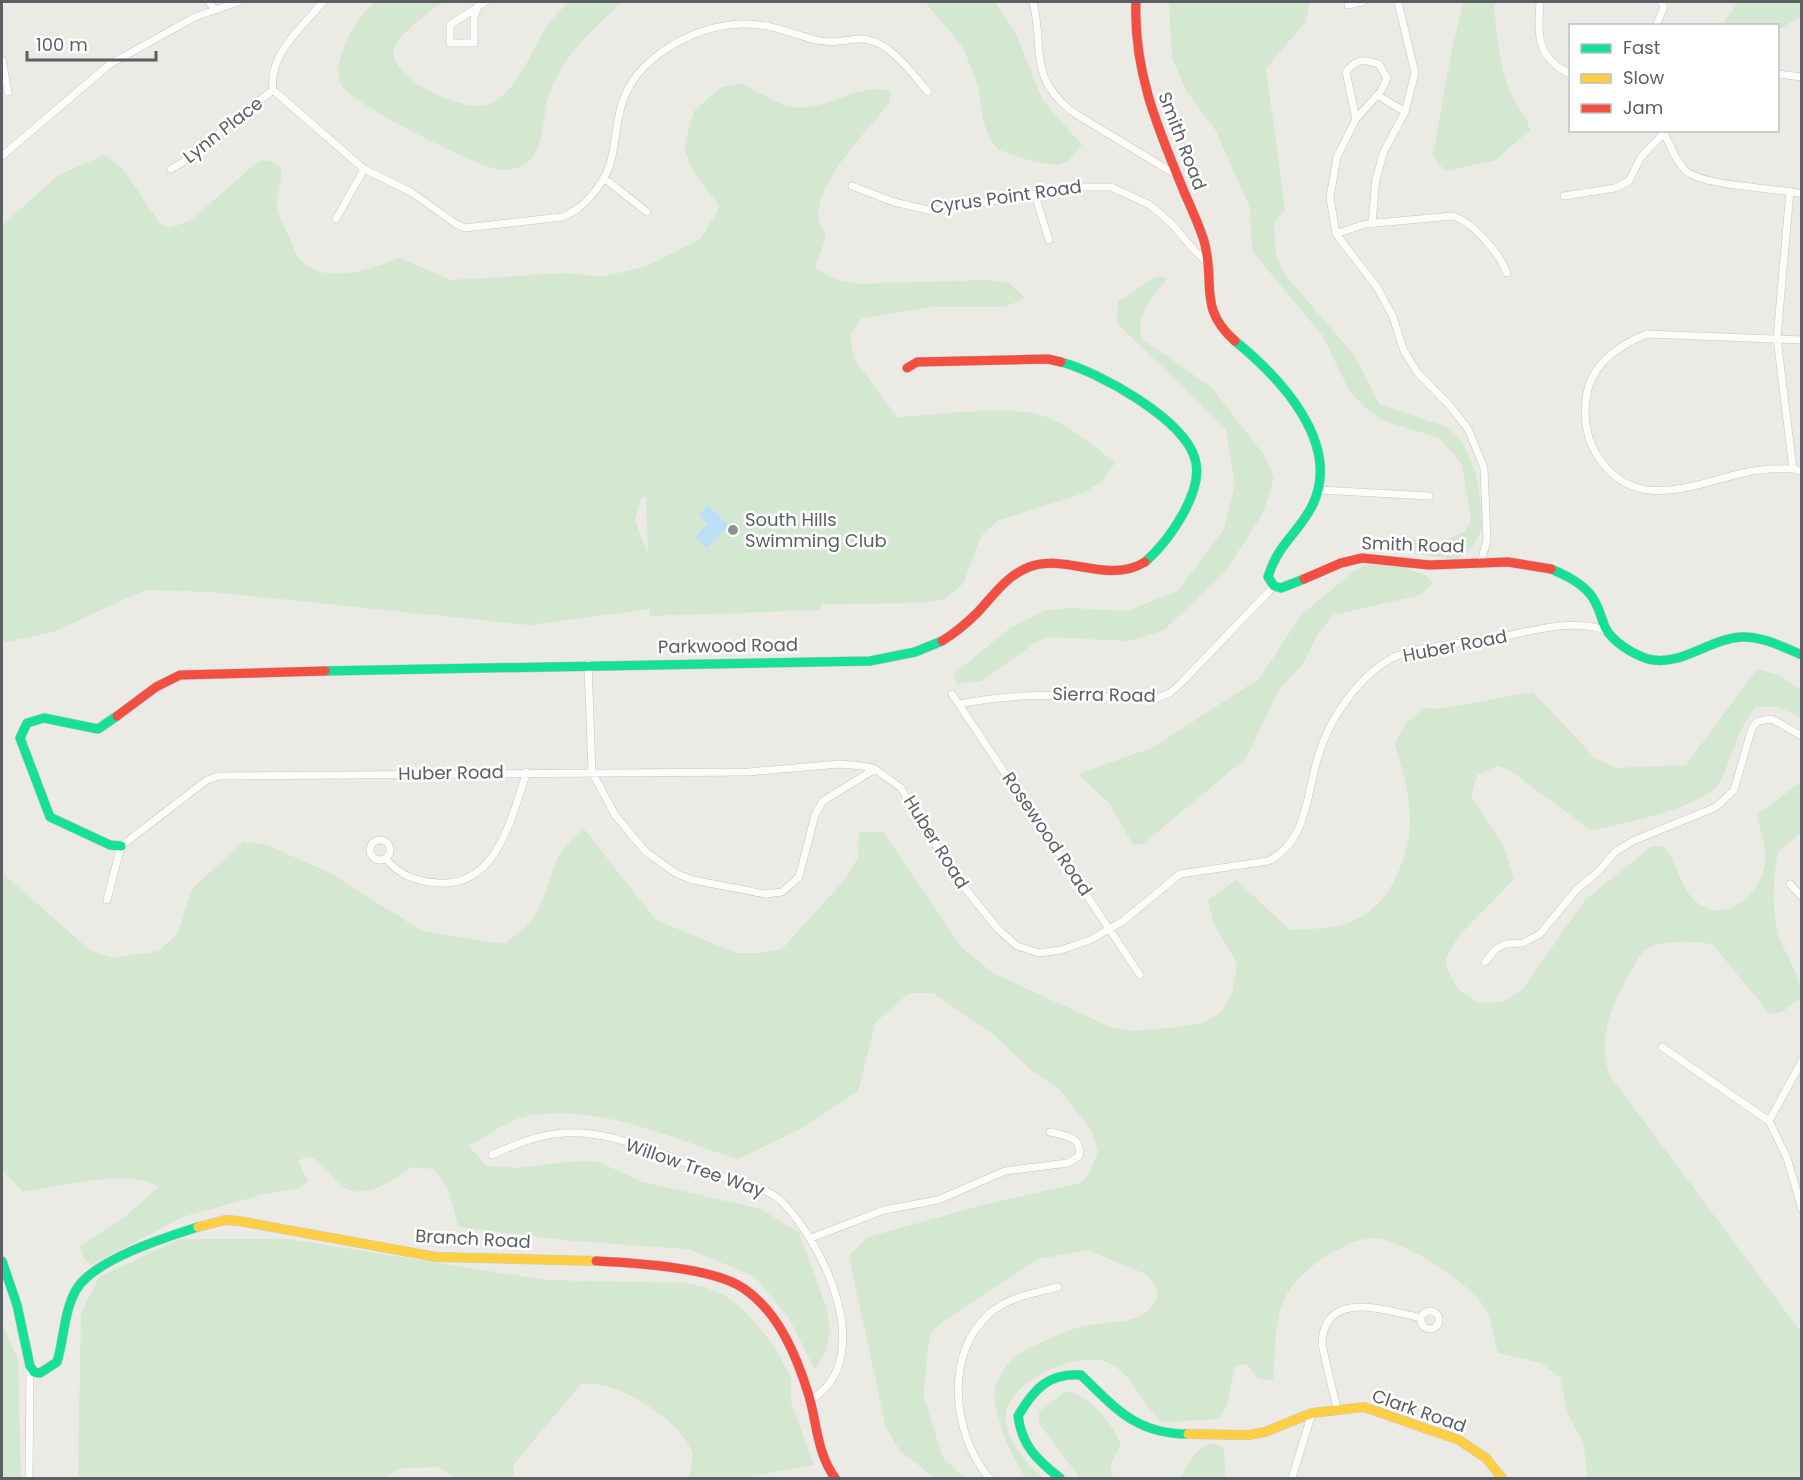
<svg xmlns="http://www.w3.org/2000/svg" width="1803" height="1480" viewBox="0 0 1803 1480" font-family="Poppins,sans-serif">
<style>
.green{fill:#d4e7d0;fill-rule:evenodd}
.water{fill:#b9e0f6}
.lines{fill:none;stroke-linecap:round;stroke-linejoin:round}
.street-casing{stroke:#c6c6c6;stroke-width:8}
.fast-casing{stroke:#c7c7c7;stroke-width:10}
.slow-casing{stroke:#c7c7c7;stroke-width:10}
.jam-casing{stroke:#c7c7c7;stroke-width:10}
.street{stroke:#fcfcfb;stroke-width:7}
.fast{stroke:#16e098;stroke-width:9}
.slow{stroke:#ffcf43;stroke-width:9}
.jam{stroke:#f24e42;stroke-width:9}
.poi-dot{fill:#8d9090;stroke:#fff;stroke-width:2}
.labels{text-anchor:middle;stroke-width:5;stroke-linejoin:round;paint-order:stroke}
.street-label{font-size:18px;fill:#5b5f63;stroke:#fff}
.poi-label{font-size:18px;fill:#5b5f63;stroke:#fff;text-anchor:start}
</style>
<rect width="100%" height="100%" fill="#ebeae5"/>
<path class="green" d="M374,2H444C432,9 397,35 394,48C387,79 463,112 487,105C515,98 534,44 550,22C555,15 563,8 569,2H622C591,31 562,56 548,98C542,118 545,153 524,165C519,167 507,171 502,170C480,169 352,104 342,86C328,63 357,18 374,2Z
M925,2H995L1015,32L1043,101L1082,145L1068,161L1057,165L1035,162L999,150L991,141L983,121L979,89L963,47Z
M1169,2H1310L1305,23L1266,68L1285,209L1274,223L1276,256L1286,276L1354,355L1379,404L1446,427L1463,443L1476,474L1484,525L1474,545L1457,560L1380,548L1387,539L1444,541L1465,531L1471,520L1462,464L1439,438L1384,421L1364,407L1349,390L1322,335L1252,251L1250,208L1216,131L1187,92L1172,58Z
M1464,2H1494C1496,30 1499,62 1509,89C1514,104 1526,114 1530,130L1495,160L1448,171L1439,165L1433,155C1443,104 1449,51 1464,2Z
M1738,2H1801V16L1778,30V26L1722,25Z
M741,83C756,90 775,104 792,107C825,113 860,80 891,92L889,103C866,133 820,176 818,215C818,222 823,230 826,237L815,268L834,279L856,284L987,280L1009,283L1025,298L1005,307H932L862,318L850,336L854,359L897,417C936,415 1001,406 1036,414C1066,421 1092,444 1115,463L1102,481L1084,493L997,521L981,536L963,584L944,599L922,603L821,604V610L650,616L649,609L529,625L213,592L145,590L53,632L2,643V225L59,175L104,155L123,169L160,224L170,228L191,220L260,160L271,161L280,167C284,182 275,193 277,207C279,218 285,228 289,237C292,244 295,253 299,258C323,287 371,269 399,258L451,280L566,273L601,277L647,266L691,244L701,238L720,207L692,169L684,147L694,111L720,88ZM646,497L648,555L635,520L641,498Z
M1156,276L1167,278C1154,297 1134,314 1142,339L1211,387L1264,455L1274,478L1263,513L1224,573L1164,630L1130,641L1049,637L1038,641L981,681L956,684L954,674L1010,628L1044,611L1067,608L1127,611L1178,591L1224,529L1235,485L1226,429L1117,323L1118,302Z
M1393,563L1425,575L1433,583L1420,595L1333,615L1318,634L1302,665L1279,689L1246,758L1144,843L1133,845L1110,804L1078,774L1154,747L1260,678L1302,614L1357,569L1367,565Z
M1757,669L1779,675L1801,690V718L1778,707H1756C1735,732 1734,754 1720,782C1708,806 1617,826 1591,830L1509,770L1497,766L1477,775L1471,796L1503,845L1514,879L1457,938L1446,958L1447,970L1458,989L1479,1003L1502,1002L1522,990L1585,900L1652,846H1663C1678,862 1679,890 1699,904C1728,924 1761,893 1765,864C1767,850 1760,829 1757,815L1801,782V833L1778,851C1773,875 1772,905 1777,929C1782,952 1803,975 1800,998L1782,1012L1770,1014L1713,945C1701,940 1663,941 1650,947C1641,951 1637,960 1633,968C1614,998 1595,1041 1610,1076L1801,1332V1478H1587L1584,1444L1567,1412L1560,1377L1541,1363L1498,1353C1494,1338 1492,1318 1483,1305C1468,1282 1399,1237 1372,1238C1344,1240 1300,1270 1287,1294C1273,1319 1276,1353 1273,1380L1258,1379L1248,1365L1242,1364L1235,1367L1227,1405L1219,1419L1161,1422C1143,1405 1133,1376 1111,1364C1082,1347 1010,1380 1006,1413C1003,1439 1026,1462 1043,1478H1026C1013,1460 991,1412 995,1389C996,1382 1008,1362 1013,1358C1022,1350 1068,1330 1080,1327C1109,1319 1147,1329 1158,1294L1153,1282L1145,1274L1088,1250L1038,1259L948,1318L930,1333L923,1395L943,1458L964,1478H935L900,1451L886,1428L849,1256L868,1237L979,1206L1080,1183L1088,1175L1098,1152L1091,1130L1060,1090L1030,1069L994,1035L933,993H909L875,1023L858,1091L802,1128L738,1159C671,1138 598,1103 527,1116C511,1119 484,1137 469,1146L486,1166L518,1168L577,1161L599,1162L642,1182L761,1209L799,1233L826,1307L830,1329L826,1350L815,1370L789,1318L755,1277L689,1249L573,1241L459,1227L448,1189L434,1169L412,1167C396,1178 368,1199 347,1189C331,1180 326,1162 308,1156L298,1161L308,1181L299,1188L260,1195L183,1217L91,1265L83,1257L80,1246L123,1218L159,1187C132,1167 57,1187 23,1192L2,1170V873L91,951L113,958L159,951L178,933L192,889L243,842L267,845L330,873L422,931L504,944C517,935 532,923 539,908C557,871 547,860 584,829L656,920L737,953H761L783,948L847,877L858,857L859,832H883L962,948L993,973L1112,1028L1134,1031L1180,1027L1203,1023L1222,1012L1233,990L1237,964L1213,922L1208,900L1236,880L1290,930C1307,928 1329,930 1346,924C1368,916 1382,903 1393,883C1420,832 1410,796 1395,744L1406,723L1425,708L1439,709L1533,692L1595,758L1616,768L1686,765Z
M180,1239H289L545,1280L684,1283L705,1287L725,1296L743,1309L772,1343L791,1377V1402L814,1465L743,1478H689C690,1470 694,1458 692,1451C679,1419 615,1378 581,1384L514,1464V1478H457L438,1467L401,1468L384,1478H78L81,1313L99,1277Z
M2,1324L18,1360L21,1478H2Z
M1066,1391C1088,1394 1113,1424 1121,1444L1110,1465L1113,1478H1080L1039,1423V1412Z
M1214,1443L1224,1448L1225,1478H1181C1190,1462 1195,1447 1214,1443Z"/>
<path class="water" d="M708,505L729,526L707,548L695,537L708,524L699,515Z"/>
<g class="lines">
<defs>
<path id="street" d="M209,2L215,10L238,2
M323,2C302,27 268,55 273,90L364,169L411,192L456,224L465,228L562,217C575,212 582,206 591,196C619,164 611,144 621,107C634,58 693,26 741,24C766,23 789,32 812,39C828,44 841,41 857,39C886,36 911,72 928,92
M1033,2C1045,50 1027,74 1071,111L1178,176
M1540,2C1537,35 1537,58 1570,74
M1348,5L1362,2
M478,6L474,18V43H450V25L485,2
M1656,26L1664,7L1661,2
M2,60L8,92
M1778,74L1802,77
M1377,95L1405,112
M1356,119L1381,91L1387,78L1379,64C1363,59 1357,58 1346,72L1356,119L1337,157L1330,197L1336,234L1377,287L1393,317L1404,351L1417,372L1450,406L1468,429L1484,468L1487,540L1481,562
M1662,130C1671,144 1674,160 1686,171C1703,186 1776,188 1802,194
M2,156L110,64L195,17L215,10
M171,169L183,162L273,90
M605,179L647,212
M852,186L894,202L932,211L1076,187H1111L1150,205L1171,223L1195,251L1207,262
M1790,191L1777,338L1793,469L1802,472
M1035,195L1049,240
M1564,196L1615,188L1629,181L1641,157L1664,133
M336,219L364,169
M1372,224L1376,179L1384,151L1405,112L1415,73L1398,2
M1336,234L1365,224L1453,216C1473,222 1500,254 1507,273
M1793,469C1776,468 1760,469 1743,473C1695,484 1637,512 1601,461C1588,443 1583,422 1586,400C1589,366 1617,346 1647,334L1802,340
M1320,490L1429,496
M588,664L592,772L615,815L646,852L677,874L693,880L765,894L782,892L799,877L815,815L823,801L875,769
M952,694L1140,975
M960,704C1026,690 1089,697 1155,699L1170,693L1182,682L1274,586
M370 850a10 10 0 1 1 20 0a10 10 0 1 1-20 0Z
M386,859C401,876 414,881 438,883C498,887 511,817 527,772
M1790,884L1802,897
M107,900L121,846L207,780L218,776L748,772L840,764L862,766L875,769L901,788L956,877L997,928L1017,946L1039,953L1061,950L1090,940L1123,921L1180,874L1268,861C1309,840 1306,793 1319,754C1330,718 1358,677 1392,658C1416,646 1468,643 1495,638C1530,632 1573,617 1607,631
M1485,962L1496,949L1505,944L1523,943L1540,934L1577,889L1598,872L1615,852L1633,841L1716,807L1734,790L1752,728L1758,721L1772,719L1802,736
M1662,1047L1769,1121L1787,1158L1802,1209
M1769,1121L1802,1061
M492,1155C515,1144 540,1134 565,1133C615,1130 676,1160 723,1177C743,1184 765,1186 781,1201C824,1243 879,1360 810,1400
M811,1238L884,1210L938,1200L1005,1171L1068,1163L1079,1156C1083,1137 1064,1135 1050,1132
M1421 1320a9 9 0 1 1 18 0a9 9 0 1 1-18 0Z
M1337,1409L1322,1345C1323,1287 1387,1311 1421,1318
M29,1478L30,1366
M989,1478C953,1435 943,1354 990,1313C1009,1297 1035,1293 1058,1287
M1292,1478L1312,1413"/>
<path id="fast" d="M1235,341C1278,376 1342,442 1313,504C1300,532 1278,543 1268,577L1274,586L1281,588L1304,579
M1061,362C1099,372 1184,419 1195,459C1205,491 1168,542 1145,562
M1551,569C1565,575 1580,582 1590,594C1598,603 1600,615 1605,627C1612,642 1633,654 1648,659C1682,667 1708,639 1741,637C1762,636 1783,647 1802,655
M325,671L870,661L915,652L942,641
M117,716L98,729L44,718L27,723L20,738L50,817L110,845L121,846
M2,1261L17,1305L30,1366L34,1372L40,1373L57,1362C64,1339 64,1311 76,1290C93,1260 166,1237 198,1227
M1060,1478C1037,1460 1022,1446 1018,1416C1034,1389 1048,1373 1081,1375C1115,1408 1136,1434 1188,1434"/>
<path id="slow" d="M198,1227L225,1220L239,1221L436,1257L596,1261
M1188,1434L1249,1435L1265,1432L1312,1413L1364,1407L1459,1440L1486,1458L1502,1478"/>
<path id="jam" d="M1136,2C1133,72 1159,131 1185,194C1192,210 1199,225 1204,241C1216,282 1197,308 1235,341
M907,368L917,362L1048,359L1061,362
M1304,579L1341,563L1362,558L1429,565L1508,562L1551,569
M942,641C955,633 967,623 978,612C994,595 1006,576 1029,567C1068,553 1107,585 1145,562
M117,716L156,687L180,675L325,671
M596,1261C634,1263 712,1267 743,1288C779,1312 797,1357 809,1396C817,1424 817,1453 835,1478"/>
</defs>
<use href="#street" class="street-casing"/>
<use href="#fast" class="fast-casing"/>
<use href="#slow" class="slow-casing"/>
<use href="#jam" class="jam-casing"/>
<use href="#street" class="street"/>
<use href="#fast" class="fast"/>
<use href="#slow" class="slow"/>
<use href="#jam" class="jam"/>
</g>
<circle class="poi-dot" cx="733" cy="530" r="6"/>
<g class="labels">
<g class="street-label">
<text transform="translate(223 130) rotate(-38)" y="6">Lynn Place</text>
<text transform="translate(1182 141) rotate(69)" y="6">Smith Road</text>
<text transform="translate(1006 197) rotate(-8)" y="6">Cyrus Point Road</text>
<text transform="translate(1413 545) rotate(2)" y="6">Smith Road</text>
<text transform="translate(728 646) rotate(-1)" y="6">Parkwood Road</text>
<text transform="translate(1455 646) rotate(-11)" y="6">Huber Road</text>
<text transform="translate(1104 695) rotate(1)" y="6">Sierra Road</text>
<text transform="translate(451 773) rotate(-1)" y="6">Huber Road</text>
<text transform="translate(1047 834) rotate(56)" y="6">Rosewood Road</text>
<text transform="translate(936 842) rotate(58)" y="6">Huber Road</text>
<text transform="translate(695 1168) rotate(19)" y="6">Willow Tree Way</text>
<text transform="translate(473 1239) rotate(3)" y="6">Branch Road</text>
<text transform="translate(1419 1411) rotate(19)" y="6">Clark Road</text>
</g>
<g class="poi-label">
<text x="745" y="526">South Hills<tspan x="745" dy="21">Swimming Club</tspan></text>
</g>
</g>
<rect width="1803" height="1480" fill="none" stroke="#5b5f63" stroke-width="6"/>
<rect x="1569" y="24" width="210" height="108" fill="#ffffff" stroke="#bdbfc1" stroke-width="1.5"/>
<rect x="1581" y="44" width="30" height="9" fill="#16e098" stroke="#bdbfc1" stroke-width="1.5"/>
<text x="1623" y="54" font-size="18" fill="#5b5f63">Fast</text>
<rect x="1581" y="74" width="30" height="9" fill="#ffcf43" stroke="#bdbfc1" stroke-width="1.5"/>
<text x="1623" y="84" font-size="18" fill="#5b5f63">Slow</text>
<rect x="1581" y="104" width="30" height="9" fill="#f24e42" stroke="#bdbfc1" stroke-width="1.5"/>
<text x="1623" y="114" font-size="18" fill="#5b5f63">Jam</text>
<path d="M27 51v9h129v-9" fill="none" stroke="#5b5f63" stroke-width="3"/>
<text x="36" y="51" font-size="18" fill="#5b5f63" stroke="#ffffff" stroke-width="4.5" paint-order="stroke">100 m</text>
</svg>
